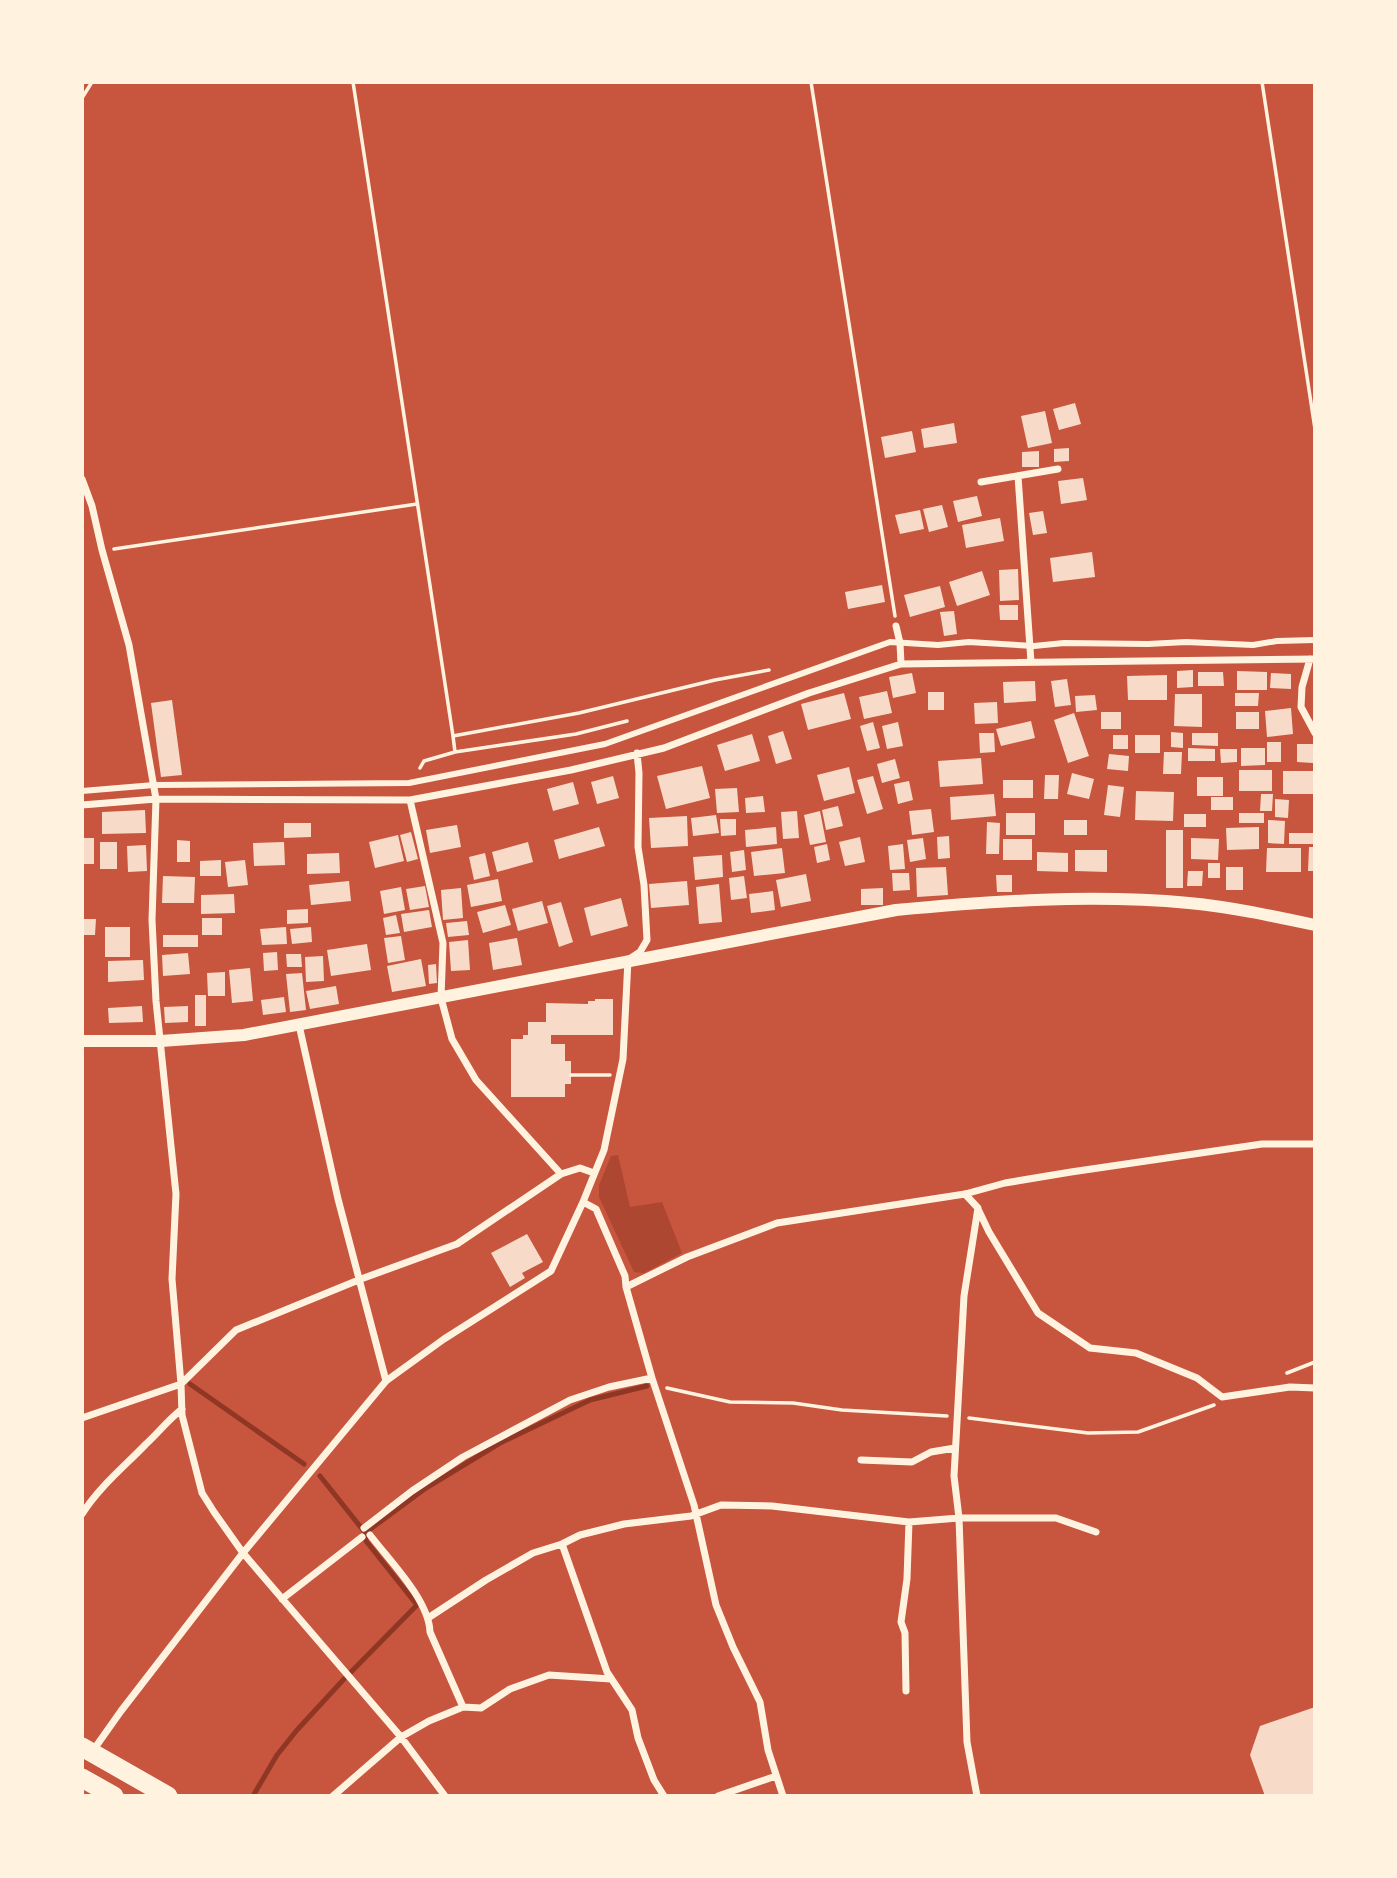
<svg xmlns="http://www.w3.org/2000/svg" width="1397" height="1878" viewBox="0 0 1397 1878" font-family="'PT Sans Narrow',sans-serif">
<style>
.green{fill:#ae4732}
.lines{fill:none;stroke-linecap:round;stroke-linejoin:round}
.stream{stroke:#8f3625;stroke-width:5}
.building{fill:#f7dbc8}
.path{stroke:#fff3e0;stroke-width:3.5}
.pedestrian{stroke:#fff3e0;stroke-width:6}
.minor{stroke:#fff3e0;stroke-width:7}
.tertiary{stroke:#fff3e0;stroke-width:12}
.trunk{stroke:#fff3e0;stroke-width:19}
</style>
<rect width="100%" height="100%" fill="#c8553d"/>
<path class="green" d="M618,1155L630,1207L662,1202L682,1253L644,1273L634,1272L599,1197V1185L611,1156Z"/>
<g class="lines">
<path class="stream" d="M190,1384L304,1464
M320,1476L363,1530
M351,1672L417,1605L366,1541L365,1533L426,1488L500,1443L590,1400L647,1386
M253,1796L277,1755L297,1730L344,1679"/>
</g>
<path class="building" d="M1075,403L1081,424L1059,430L1053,409Z
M1045,411L1052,443L1028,448L1021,416Z
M954,423L957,443L924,448L921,429Z
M912,431L916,452L885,458L881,437Z
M1069,448V461L1054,462V449Z
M1039,451V467H1022V452Z
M1083,478L1087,500L1061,504L1058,481Z
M977,496L982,516L958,522L953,501Z
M942,505L948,527L929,532L923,509Z
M920,510L924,529L900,534L895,515Z
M1043,511L1047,533L1033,535L1029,513Z
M1000,518L1004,541L966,548L962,525Z
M1092,552L1095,577L1053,582L1050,558Z
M1018,569L1019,600L1000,601L999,570Z
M982,571L990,595L957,606L949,582Z
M882,585L885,602L848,609L845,592Z
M940,586L945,607L910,617L904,595Z
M999,605H1018V620H1000Z
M954,611L957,634L944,636L940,612Z
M1193,670V687L1177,688V671Z
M1237,671L1267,672V690H1237Z
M1198,672H1223L1224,686H1198Z
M912,673L916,693L893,698L889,677Z
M1271,673L1291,674V689L1270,688Z
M1167,675V700H1128L1127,676Z
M1067,679L1071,705L1055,707L1051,681Z
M1035,681L1036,701L1004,703L1003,682Z
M887,691L892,713L864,719L859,697Z
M928,692H944V710H928Z
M844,693L851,719L808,730L801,704Z
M1235,693H1259L1258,706H1235Z
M1175,694H1202V727L1174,726Z
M1095,695L1097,710L1076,712L1075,696Z
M172,700L182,775L161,777L151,703Z
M997,702L998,723L975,724L974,703Z
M1291,708L1293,734L1267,737L1265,711Z
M1101,712H1121V729H1101Z
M1236,712H1259V729H1236Z
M1074,713L1089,756L1068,763L1054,720Z
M1031,721L1035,738L1001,746L996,729Z
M873,722L880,748L867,751L860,726Z
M898,722L903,746L887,749L882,726Z
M783,731L792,759L776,764L768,736Z
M1171,732L1183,733V748L1171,747Z
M979,733H994L995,752L980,753Z
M1192,733H1218V746L1192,745Z
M752,734L760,761L725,771L717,745Z
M1113,735H1128V749H1113Z
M1135,735H1160V753H1135Z
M1267,742H1281V762H1267Z
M1297,744H1314L1313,763L1297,762Z
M1188,748L1215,749V761H1188Z
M1241,748H1265V765L1241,766Z
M1220,749H1237V762L1221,763Z
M1164,752H1182L1181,774H1163Z
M1109,754L1129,756L1128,771L1107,769Z
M981,758L983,784L940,787L938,761Z
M895,759L900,778L882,783L877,764Z
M702,766L710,798L666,809L657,776Z
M849,767L855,793L824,801L817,775Z
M1239,770H1272V791H1239Z
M1283,771H1315V794H1283Z
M1072,773L1094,779L1089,799L1067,794Z
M1045,775H1059L1058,799H1044Z
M613,776L619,798L597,804L591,782Z
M873,776L883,809L867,814L857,780Z
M1197,777H1223V796H1197Z
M1003,780H1033V798H1003Z
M909,781L913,800L898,804L894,784Z
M573,782L579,804L553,811L547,789Z
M1108,785L1124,787L1120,817L1104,815Z
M737,788L739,812L717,813L715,789Z
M1136,791L1174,792L1173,821L1135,820Z
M994,794L996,816L951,820L950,797Z
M1261,794H1273L1272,811H1260Z
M763,796L765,812L746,813L745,798Z
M1211,797H1233V810H1211Z
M1275,799L1289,800L1288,818L1275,817Z
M838,806L843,826L826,830L822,810Z
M931,809L934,832L912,835L909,811Z
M145,810L146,833L102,834V812Z
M797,811L799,838L783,839L781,812Z
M820,811L826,842L810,845L804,815Z
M1006,813H1035V835H1006Z
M1239,813H1264V823H1239Z
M1184,814H1206V827H1184Z
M716,815L719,833L693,836L691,818Z
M687,816L688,846L651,848L649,818Z
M720,819H736V835L721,836Z
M1064,820H1087V835H1064Z
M1268,820L1285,821L1284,844L1268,843Z
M987,822L1000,823L999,854H986Z
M284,823H311V837L284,838Z
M457,825L461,847L430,853L426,830Z
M599,827L605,846L559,859L554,840Z
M776,827L777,844L746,847L745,830Z
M1259,827V849L1227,850L1226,828Z
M1166,830H1183V888H1166Z
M411,832L418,859L407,862L400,835Z
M1289,833H1314V844H1289Z
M398,835L404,861L375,868L369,842Z
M949,836L950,858L938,859L937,837Z
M860,837L865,862L845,866L839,842Z
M82,838H94V864H82Z
M923,838L926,859L910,862L907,840Z
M1191,838L1219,839L1218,860L1191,859Z
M1003,839H1032V860H1003Z
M177,840L190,841V862H177Z
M100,842H117V869H100Z
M284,842L285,865L254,866L253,843Z
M528,842L533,862L497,872L492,852Z
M827,844L830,860L817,863L814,847Z
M903,844L905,869L890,870L888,846Z
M146,845L147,871L128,872L127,846Z
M1309,847H1315V871H1308Z
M782,848L785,873L754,876L751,852Z
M1267,848H1301V872H1266Z
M744,850L746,870L732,872L730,852Z
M1075,850H1107V872L1075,871Z
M1037,852L1068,853V872L1037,871Z
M339,853L340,873L307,874V854Z
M485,853L490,876L474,880L469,857Z
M722,855L723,877L695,880L693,857Z
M221,860V876H200V861Z
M245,860L248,885L228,887L225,862Z
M1208,863H1220V878H1208Z
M946,867L948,895L917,897L916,868Z
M1226,867H1243V890H1226Z
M1188,871H1203L1202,886H1187Z
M892,873H909L910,890L893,891Z
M806,874L811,901L781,907L776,880Z
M996,875H1012V892H997Z
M163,876L195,877L194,903H162Z
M744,876L747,898L731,900L729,878Z
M498,879L502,901L471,907L467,885Z
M349,881L351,901L311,905L309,885Z
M687,881L689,905L651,908L649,884Z
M719,884L722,922L699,924L696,887Z
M425,886L429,907L410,910L406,889Z
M401,887L405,910L384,914L380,891Z
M461,888L463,918L443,920L441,890Z
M883,888V905H861V889Z
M773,891L775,910L751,913L749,894Z
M234,894L235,913L201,914V895Z
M621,898L628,926L591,936L584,908Z
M542,901L548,923L518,931L512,909Z
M561,902L573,942L559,947L547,906Z
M505,905L511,925L483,933L477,912Z
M308,909V923L287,924V910Z
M429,910L432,927L404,932L401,914Z
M396,915L400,933L386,935L383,918Z
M202,918H222V935H202Z
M82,919H96L95,935H82Z
M467,921L469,935L448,937L446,923Z
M105,927H130V957H105Z
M286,927L287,944L262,945L260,929Z
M311,927L312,942L292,944L290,929Z
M163,935H198V947H163Z
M401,936L405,960L388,963L384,938Z
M517,938L522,965L493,970L489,943Z
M468,940L470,970L451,971L449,942Z
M367,944L371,970L331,976L327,950Z
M277,952L278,970L264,971L263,953Z
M188,953L190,974L163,976L162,955Z
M286,954H301L302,967H287Z
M323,956L324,981L306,982L305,957Z
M421,959L426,986L392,992L387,966Z
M143,960L144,980L108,982V961Z
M436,964L437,983L429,984L428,965Z
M250,968L253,1001L232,1003L229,970Z
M225,972V996H208L207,973Z
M302,973L306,1010L290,1012L286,974Z
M336,986L339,1004L310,1009L306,991Z
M195,995H206V1026H195Z
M284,997L286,1012L263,1015L261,1000Z
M595,999H613V1035H551V1044H565V1061H571V1084H565V1097H511V1039H523V1035H528V1022H546V1003L588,1004V1001H595Z
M142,1006L143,1022L109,1023L108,1008Z
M188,1006V1022L165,1023L164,1007Z
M527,1234L543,1262L522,1273L525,1278L510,1287L491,1253Z
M1315,1707V1796H1265L1250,1755L1260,1726Z"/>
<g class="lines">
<path class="path" d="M353,82L453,736L579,713L715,680L769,670
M811,82L895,616
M1262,82L1315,429
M82,98L92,82
M114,549L417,504
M453,736L455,752L576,734L627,721
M420,768L424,761L455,752
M571,1075H610
M1287,1373L1315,1362
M667,1388L730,1402L793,1403L842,1410L947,1416
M969,1418L1088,1433L1138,1432L1214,1405"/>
<path class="pedestrian" d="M82,791L154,785L409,783L605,744L890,642L938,645L969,642L1034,646L1064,643L1148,644L1186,642L1253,645L1277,641L1315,640"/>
<path class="minor" d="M1018,476L1031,662
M82,479L92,506L102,550L129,645L156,799L152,920L156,1001L176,1194L172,1279L181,1384L236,1330L361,1279L457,1244L561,1174L580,1168L594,1173
M981,482L1058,469
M896,626L900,643L901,664
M1310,659L1302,687L1301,707L1315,733
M637,753L639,773L638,847L644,885L647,940L640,952L628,960L623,1059L604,1150L583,1202L596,1209L625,1276L626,1287L652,1378L694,1505L716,1605L733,1647L760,1702L768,1750L783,1796
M410,800L443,943L441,998L452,1039L476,1080L561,1174
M82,805L156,799L410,800L571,770L664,748L809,693L901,664L1315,659
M299,1025L338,1199L386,1381
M965,1194L978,1208L964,1296L954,1476L959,1518L967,1742L977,1796
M978,1209L989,1232L1038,1313L1090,1348L1136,1353L1197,1378L1222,1397L1290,1387L1315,1388
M626,1287L687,1257L777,1223L965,1194L1005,1183L1071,1172L1262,1144H1315
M82,1418L181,1384L182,1415L202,1493L214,1512L243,1553L401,1737L445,1796
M861,1460L912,1462L931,1452L955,1448
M82,1514C100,1486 124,1467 146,1444C159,1432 168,1420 182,1409
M364,1528L412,1491L463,1457L570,1400L609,1387L652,1378
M370,1535C389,1560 429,1600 430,1632L463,1707
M562,1544L607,1672L632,1710L638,1738L654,1780L664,1796
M282,1599L362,1537
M428,1618L486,1580L533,1553L562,1544L580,1535L624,1524L691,1516L721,1505L772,1506L909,1522L959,1518H1056L1096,1532
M906,1691L905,1633L901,1622L907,1579L909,1522
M92,1752L121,1711L243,1553L386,1381L444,1339L551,1271L583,1202
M333,1796L401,1737L429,1721L463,1707L481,1708L510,1689L549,1675L611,1679
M718,1796L776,1776"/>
<path class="tertiary" d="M82,1041H161L244,1035L896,910C993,901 1091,894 1189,903C1231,907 1273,916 1315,925"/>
<path class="trunk" d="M82,1747L168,1796
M82,1778L114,1796"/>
</g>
<rect width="1397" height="1878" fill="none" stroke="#fff3e0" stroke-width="168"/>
</svg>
